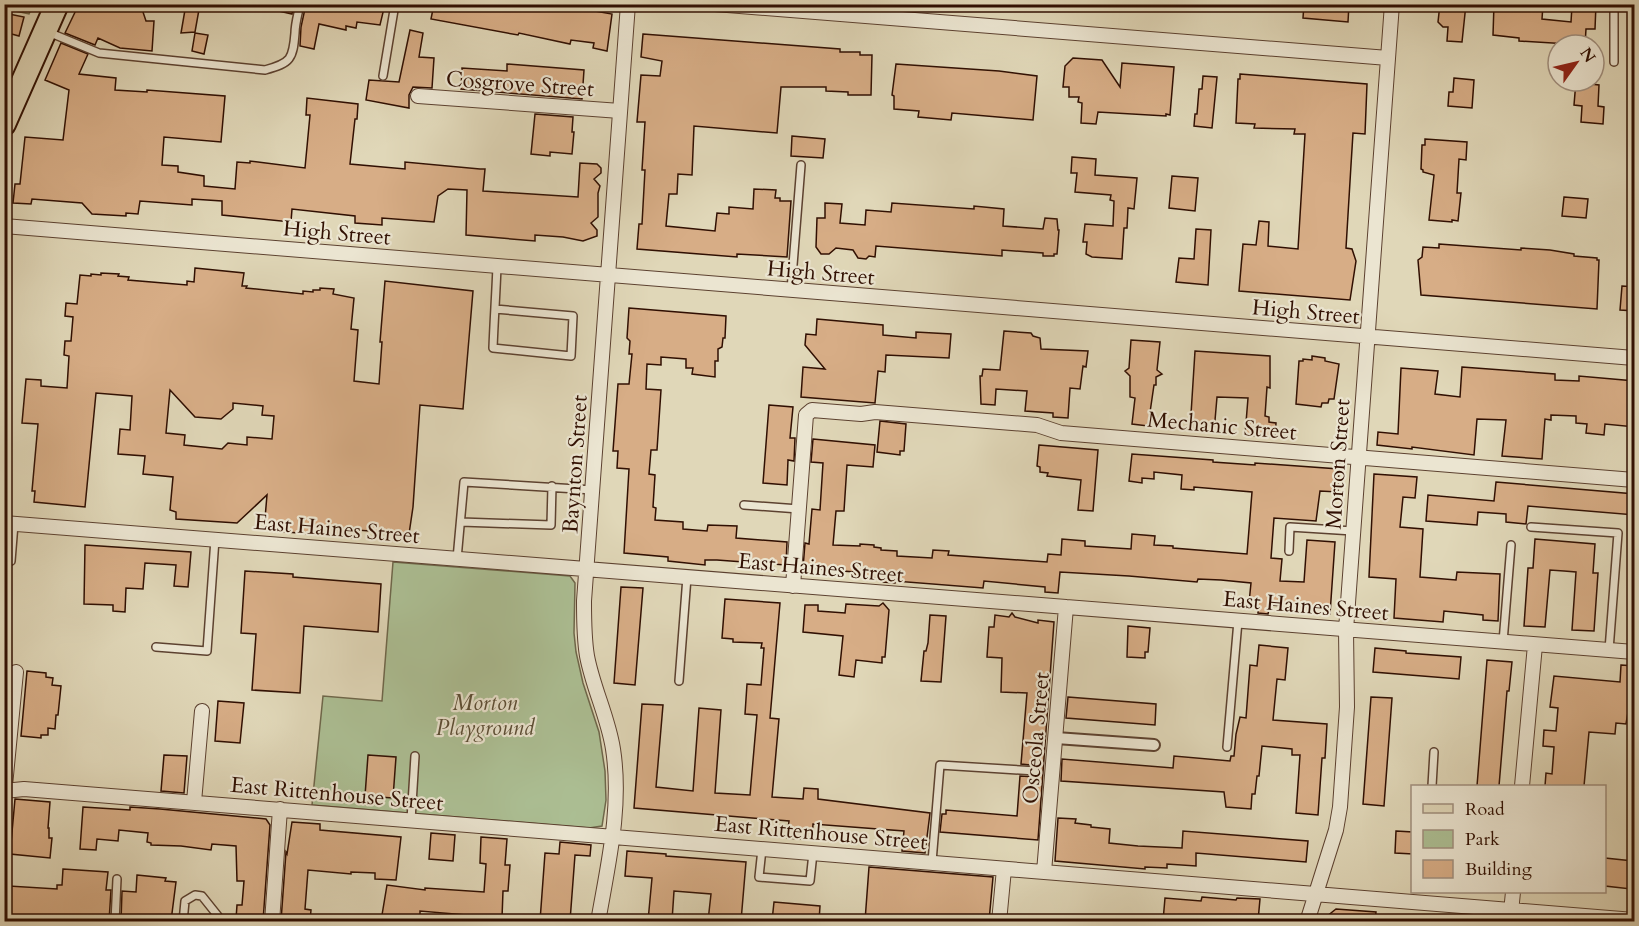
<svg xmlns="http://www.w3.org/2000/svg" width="1639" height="926" viewBox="0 0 1639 926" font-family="Cardo,serif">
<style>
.green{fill:#acbf94;stroke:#6e674b;stroke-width:1.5}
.building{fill:#d7ad86;stroke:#300f02;stroke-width:1.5;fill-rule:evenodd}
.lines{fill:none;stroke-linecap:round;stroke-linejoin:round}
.service-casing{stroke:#5c4130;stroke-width:10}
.pedestrian-casing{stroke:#5c4130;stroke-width:14}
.minor-casing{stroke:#5c4130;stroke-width:16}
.primary-casing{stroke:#300f02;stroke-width:26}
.service{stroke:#ebe5d1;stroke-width:7}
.pedestrian{stroke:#ebe5d1;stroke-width:10}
.minor{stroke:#ebe5d1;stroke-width:14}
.primary{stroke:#e0d7b8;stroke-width:22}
.labels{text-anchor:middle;stroke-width:4.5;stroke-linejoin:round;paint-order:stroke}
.street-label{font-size:22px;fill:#300f02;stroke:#ebe5d1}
.park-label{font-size:22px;font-style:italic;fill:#5b4d35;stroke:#ebe5d1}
</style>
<rect width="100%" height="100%" fill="#e0d7b8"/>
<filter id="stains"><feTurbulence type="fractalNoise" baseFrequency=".00333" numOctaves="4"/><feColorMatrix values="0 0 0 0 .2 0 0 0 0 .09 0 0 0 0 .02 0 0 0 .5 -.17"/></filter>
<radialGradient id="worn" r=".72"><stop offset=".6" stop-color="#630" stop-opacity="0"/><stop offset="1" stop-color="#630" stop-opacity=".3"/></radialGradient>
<path class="green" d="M5,4H33V5L29,14L5,9Z
M393,562L570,576L575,583L574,633L576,652L583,683L599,732L605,771L606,800L602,826L589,828L312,805L323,696L382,701Z"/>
<path class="building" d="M79,4H136L141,6L146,21H154L152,51L120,48L98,38L95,45L65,33Z
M186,4H200L195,32L181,33Z
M274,4H294L292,14L274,10Z
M306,4H385L380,25L357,22L356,28L346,26V30L319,24L314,49L300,46L301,27Z
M434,4H555L612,14L607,51L593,48L594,43L571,40L570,44L519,33L518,35L431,19Z
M1304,4H1349L1348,22L1303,18Z
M1440,4H1466L1462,42L1447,41L1448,27H1443L1438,22Z
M1494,4H1541L1543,5L1542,19L1571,22L1572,6L1596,4L1595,29H1586L1585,45L1519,41V38L1493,35Z
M4,13L24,17L19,36L4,32Z
M410,30L423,33L419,57L434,58L432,88L413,87L409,95V108L366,100L369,80L399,82Z
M195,33L208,35L204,54L192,51Z
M643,34L840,49V52H860V55H872L871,95H848V92L826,91V87H781L777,133L694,126L692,175L678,174L677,194H669L666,226L715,231L717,213L729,214V207L753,209L754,189L776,190L775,198H780V201H791L787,257L737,254V257L637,249L639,224H642L645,170H642L645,122H637L641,75L660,76L662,61L641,57Z
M61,43L88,54L79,74L116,78L115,90L147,92V90L225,96L221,142L164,137L162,165L178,166V172L204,176V186L235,189L237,162L250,163V161L305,168L310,115H306L307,98L358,104L357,119H355L350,164L405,169V162L480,169H485L483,191L578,197L580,163L597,164L601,168V173L594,179L600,186L598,193V217L591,223L597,230V236L583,241L563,237L535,235V241L466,235L467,190L448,189L438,196L434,222L382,218V225L355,223V216L292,209L291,222L222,215V201L192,199V205L140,201L138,214L126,213V216L92,214L82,203L32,199L31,204L13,203L15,184H20L25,137L63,140L69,90L45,80Z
M1073,58L1102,60L1120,87L1122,63L1174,67L1170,115L1166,114V116L1098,112L1096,124L1081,123L1082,103L1078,102L1079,97H1069V87H1063L1065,66Z
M507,64L584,70L582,99L461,89L462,68L507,71Z
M896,64L999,71L1037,76L1033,120L952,113L951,120L918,117L919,111L894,109V96L892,95Z
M1240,74L1367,84L1365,134L1353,133L1351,165L1346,248L1352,249L1356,261L1350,300L1239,291L1243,244L1256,245L1259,221L1269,222L1268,246L1298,249L1305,134H1294L1295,129L1254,128L1255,124L1236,123L1238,79H1240Z
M1203,76L1217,77L1212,128L1194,126L1195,114H1197L1199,89H1202Z
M1454,78L1474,80L1472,108L1448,106L1449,92H1453Z
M1576,81H1591V84L1599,85L1598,106L1604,107L1603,124L1581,122L1582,106L1574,105Z
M535,114L573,117L572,132H574L572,154L550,152V156L531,154Z
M792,136L825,139L823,158L791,156Z
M1425,139L1467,142L1466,160L1459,159L1457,193H1461L1458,221L1452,220V222L1429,220L1434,175L1423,172V170L1421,169L1422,145H1425Z
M1072,157L1096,159L1095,175L1137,178L1134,209L1128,208L1127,228H1124L1122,259L1092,257L1086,254L1087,242H1083L1085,224L1113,226L1114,201L1110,200L1111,195L1075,192L1077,173H1071Z
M1172,176L1198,178L1195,211L1169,208Z
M1564,197L1588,199L1586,218L1562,216Z
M825,203L842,204L840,223L865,225L866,210L891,212L892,203L974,209V206L1004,209L1003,226L1043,229L1045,218L1057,219L1058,230H1059L1057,254H1054V256H1043V253L1002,250V256L876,246L875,257L869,256L866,259L858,258L853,250L836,248L829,254H821L816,247L817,218H825Z
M1196,229L1211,230L1208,285L1176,282L1179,258L1194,259Z
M1439,244L1521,250V248L1550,250L1574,254V256L1597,258V260H1599L1597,309L1421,295L1418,260L1422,257L1423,247L1439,248Z
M195,268L244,273L242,286H247L246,288L303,294V291L313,292V290H320V288L334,289L333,294L354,298L351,329L358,330L354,381L379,384L382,342H380L385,281L473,291L463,409L420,405L413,507L409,534L357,530L356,538L264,530L267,495L237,523L176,519V512L170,510L173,477L143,474L145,456L118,454L120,429L130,430L132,396L96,393L85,507L34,502L35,491H32L38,424L22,423L26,379L41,380V386L67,388L69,356L64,355L65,341H71L73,317L65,316L66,303L77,304L80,275L91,276V274L101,275V273L119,274L118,276L129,277L128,280L187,285V281L194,282ZM170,390L195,417L221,419L233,409V403L263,406L262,415L274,416L272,439L247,437V445L228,443L222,449L184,445L185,435L166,433Z
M1622,286L1635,287V311L1620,310Z
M629,308L726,316L725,338H723L722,347L718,349V361H715V377L692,374L693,368H686V359L661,357V365L647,364L646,389L661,390L657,450H651L649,474L655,475L653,507L656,508L655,520L683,522V529L707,531L708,525L737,526L736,538L787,542L786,565L717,560H705V565L668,561V557L624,553L629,469L617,468L618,451H613L618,384H629L632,354H629L630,341L627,338Z
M817,319L883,325V335L916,338V332L951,334L949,358L886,355L885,372L878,371L875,403L801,397L803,367L825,369L805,345L806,334L816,335Z
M1004,331L1031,333L1033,336L1040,338L1041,349L1088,351L1086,367L1083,366L1080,389L1070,388L1068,418L1053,417V413L1025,411L1027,391L996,389L995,405L981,404L980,376H982L983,369L1000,370Z
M1131,340L1160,342L1157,370L1162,374L1156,377V385H1154L1148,426L1132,424L1135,398L1130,397V376L1125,371L1129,368Z
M1195,351L1270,356V388L1267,387L1265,416L1269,417V422L1276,423L1275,437L1245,435L1248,398L1217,397L1214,432L1190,430Z
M1312,356L1325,358V361L1339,364L1334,399H1329L1328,403H1322L1321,407L1296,404L1299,361H1303V359L1312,360Z
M1462,367L1555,374V380L1579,381V376L1635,381V427L1605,424L1604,435L1586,433L1587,424L1576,423V416L1551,415V420L1545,419L1542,459L1502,456L1506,420L1477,419L1474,455L1412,447V449L1377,445L1378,432L1398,434L1401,368L1438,371L1435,394L1460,397Z
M769,405L793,407L790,438H795L794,461L788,460L787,485L763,483Z
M880,421L906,424L904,451H900V455L877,452Z
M813,439L875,445L873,467L847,465L844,511H836L833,545L860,546V544L874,545V547L881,548V550L897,551V556L932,558L933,550L949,551L948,555L1047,562L1048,554L1061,555L1062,539L1085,541V546L1131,549L1132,534L1155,536L1154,545L1173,546V548L1247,554L1252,492L1194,487V490L1181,489L1182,475L1154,472V479L1142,478V483L1129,481L1132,454L1213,460V462L1255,465V463L1339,469L1338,492L1320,491L1316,521L1274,518L1271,558L1282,559L1280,581L1304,582L1307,540L1335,542L1330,614L1298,612V607L1270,605L1268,614L1258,613V604L1249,603L1251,583L1221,580L1198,579L1197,582L1129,576L1060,572L1058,593L1045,592V587L984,581L983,588L895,581V583L883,582V579L855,577V572L803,568L805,543L809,544L812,509L820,510L823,463L811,462Z
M1039,445L1098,450L1093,511L1078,510L1081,480L1047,476L1048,473L1040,472V467L1037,466Z
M1374,474L1417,477L1415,498L1403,497L1400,527L1423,529L1420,577L1456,580L1457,572L1500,574L1498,621L1483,620V615L1444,611L1443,622L1394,618L1396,579L1369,577Z
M1496,482L1635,494V515L1528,506L1526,524L1506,522V514L1478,512L1477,525L1426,521L1428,495L1494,501Z
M1535,539L1595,544L1593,573H1598L1594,631L1572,630L1576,572L1564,571L1550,570L1545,627L1524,626L1528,568H1533Z
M85,545L191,552L188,587L174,586L176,565L145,563L143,589L126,588L125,612L113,611V605L84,604Z
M245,571L293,574V577L381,584L378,632L304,626L300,693L252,690L256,634L241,633Z
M621,587L643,588L635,685L614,683Z
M725,599L780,603L770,718L779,719L772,797L803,799L804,788L818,789V799L930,813L925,853L902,851L904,831L813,824L812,840L787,838L789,821L634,808L642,704L663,705L656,787L693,791L699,708L721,710L715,793L750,795L757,715L745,714L747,684L761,685L764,648H761L762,643L733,642V639L722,638Z
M883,603L889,610L885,657H882V663L856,660L854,677L839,675L843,636L803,632L805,605H818V611L845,613L846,604L879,606Z
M1012,613L1015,617L1038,623V620L1054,622L1038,840L940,832L942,814H946V810L1017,816L1020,776L1036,777L1041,772L1039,766L1021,764L1027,693L1001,692L1002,658L987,657L989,627H994L995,615L1009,617Z
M930,615L946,616L941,682L921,681L924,651H926L928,643Z
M1128,626L1150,628L1148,652H1145V658L1127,657Z
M1259,645L1288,648L1285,680L1277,679L1273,720L1327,724L1325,758H1322L1318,815L1296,813L1300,755H1292V749L1262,746L1259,776H1257L1255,794H1252L1251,809L1226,807L1224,792L1061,781L1062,759L1173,768L1174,756L1230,761L1231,756H1234L1236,734L1240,717L1246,718L1250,665L1257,666Z
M1375,648L1406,651V653L1461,657L1459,679L1373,672Z
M1487,660L1512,662L1509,691H1507L1499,786H1477Z
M1621,665L1635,666V689H1632L1626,724L1616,723L1615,734L1589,732L1584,786H1545L1546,773L1552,774L1554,747L1543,746L1544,730L1556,731L1558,708L1550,707L1554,676L1620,682Z
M27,671L46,673V677L53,678L52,685L61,686L58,715H56L55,729L48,728V735H41V738L21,736Z
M1068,697L1156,704L1155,725L1066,718Z
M1371,697L1392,698L1384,806L1363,804Z
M218,701L244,703L240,743L215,741Z
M164,755L187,756L184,793L161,791Z
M368,755L396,757L393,798L365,796Z
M15,799L50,802L48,828H49V838H52L50,858L10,854Z
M83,807L130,810V807L160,809L266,819L270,825L263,921H241V919H236L237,905H242L244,881H237L236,846L212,844L211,850L181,846L151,845V843L147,842L148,833L119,830L118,841L97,839L96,850L80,849Z
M1058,818L1076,819L1075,823L1091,825V827L1110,829L1109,843L1138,846L1182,848L1183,831L1308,841L1306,862L1196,853V866L1167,864V868L1145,867V869L1055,861Z
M292,822L320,824V830L401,837L396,880L375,879V873L351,872V874L308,870L305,909L311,910L310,921H281L286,852L287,854Z
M1396,831L1413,832V854L1395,853Z
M431,833L455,835L453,861L429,859Z
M481,837L507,839L505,865H510L508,891H503L502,918L420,911V921H381L387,885L425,890V888L484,892L486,864L480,863Z
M560,842L591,845L590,856L575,855L570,921H540L545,853L559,854Z
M627,851L666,854V856L746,862L741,921H708L711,894L674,891L672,921H648L652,878L625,876Z
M1605,858L1633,861L1631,889L1605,886Z
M869,867L993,877L989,921H865Z
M63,869L108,872L106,890H111L109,921L64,919L63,921H4L9,886L57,889V885H62Z
M137,875L166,878L165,881L176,882L171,921H121L122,891L136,892Z
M1202,897L1236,900L1237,898L1260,899L1258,921H1163L1165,898L1201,901Z
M774,902L820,906L819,921H772Z
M1336,909L1376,912L1375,921H1321Z"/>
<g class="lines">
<defs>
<path id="service" d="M1614,4V62
M48,32L99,53L265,70C291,63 293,59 295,33C295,24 298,14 300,4
M383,76L395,4
M791,290L801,165
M495,309L573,316L571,356L493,348C494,321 496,293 497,266
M744,505L799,509
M461,522L551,525L552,486
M1531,527L1618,533L1609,650
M1289,551L1290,527L1353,531
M457,559L464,482L593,490
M11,561L14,524
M1503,642L1511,545
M156,647L207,651L215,539
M679,681L687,577
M1227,747L1238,621
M1432,786L1434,752
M411,820L415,756
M762,849L759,877L810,881L813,853
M932,862L940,765L1036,771
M115,922L117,879
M183,922L185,901L195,895L202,896L218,916V922"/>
<path id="pedestrian" d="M1056,738L1154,745"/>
<path id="minor" d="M715,4L1388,58
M418,96L620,111
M4,226L1634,358
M4,523L1634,652
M793,586L806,415L812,410L861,414L875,412L1037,425L1061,433L1634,480
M1522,786L1535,645
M4,791L24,789L1634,920
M4,796L16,672
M194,802L202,711
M1044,872L1066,607
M272,922L280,809
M598,922C608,864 622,807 613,749C608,717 593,688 587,656C584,638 584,620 584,601L628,4
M999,922L1004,869
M1307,922L1336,830L1340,807L1347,707L1346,630L1392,4
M1510,922L1513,892"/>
<path id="primary" d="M4,124L57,4"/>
</defs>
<use href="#service" class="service-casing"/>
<use href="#pedestrian" class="pedestrian-casing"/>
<use href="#minor" class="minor-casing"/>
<use href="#primary" class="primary-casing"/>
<use href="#service" class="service"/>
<use href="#pedestrian" class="pedestrian"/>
<use href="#minor" class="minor"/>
<use href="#primary" class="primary"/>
</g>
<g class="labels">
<g class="street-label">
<text transform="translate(520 83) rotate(4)" y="8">Cosgrove Street</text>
<text transform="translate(337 232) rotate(5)" y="8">High Street</text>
<text transform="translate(821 272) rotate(5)" y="8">High Street</text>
<text transform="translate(1306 311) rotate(5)" y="8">High Street</text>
<text transform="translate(1222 425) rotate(5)" y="8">Mechanic Street</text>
<text transform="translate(574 464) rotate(-86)" y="8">Baynton Street</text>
<text transform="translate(1337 464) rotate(-86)" y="8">Morton Street</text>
<text transform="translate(337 528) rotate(5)" y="8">East Haines Street</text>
<text transform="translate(821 567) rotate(5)" y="8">East Haines Street</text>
<text transform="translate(1306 605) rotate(5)" y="8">East Haines Street</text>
<text transform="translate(1035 738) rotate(-85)" y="8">Osceola Street</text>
<text transform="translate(337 793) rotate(5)" y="8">East Rittenhouse Street</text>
<text transform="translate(821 832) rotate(5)" y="8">East Rittenhouse Street</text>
</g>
<g class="park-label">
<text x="485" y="710">Morton<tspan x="485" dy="25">Playground</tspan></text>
</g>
</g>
<rect width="1639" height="926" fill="none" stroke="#e0d7b8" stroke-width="24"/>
<rect x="6" y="6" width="1627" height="914" fill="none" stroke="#300f02" stroke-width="3"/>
<rect x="12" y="12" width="1615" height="902" fill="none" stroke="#300f02" stroke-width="1.5"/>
<rect x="1411" y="785" width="195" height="108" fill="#ebe5d1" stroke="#a08f7e" stroke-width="1.5"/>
<rect x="1423" y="804" width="30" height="9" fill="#e0d7b8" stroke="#a08f7e" stroke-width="1.5"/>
<text x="1465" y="815" font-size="18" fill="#300f02">Road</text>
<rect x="1423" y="830" width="30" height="18" fill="#acbf94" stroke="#a08f7e" stroke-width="1.5"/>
<text x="1465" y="845" font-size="18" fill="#300f02">Park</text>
<rect x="1423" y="860" width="30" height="18" fill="#d7ad86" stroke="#a08f7e" stroke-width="1.5"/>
<text x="1465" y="875" font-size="18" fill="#300f02">Building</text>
<g transform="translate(1576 63) rotate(56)"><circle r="28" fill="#ebe5d1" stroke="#a08f7e" stroke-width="1.5"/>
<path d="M0-4.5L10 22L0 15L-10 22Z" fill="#8f2418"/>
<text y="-9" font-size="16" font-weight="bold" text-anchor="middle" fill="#300f02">N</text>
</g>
<rect width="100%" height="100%" filter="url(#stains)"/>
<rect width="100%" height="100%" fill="url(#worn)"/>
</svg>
